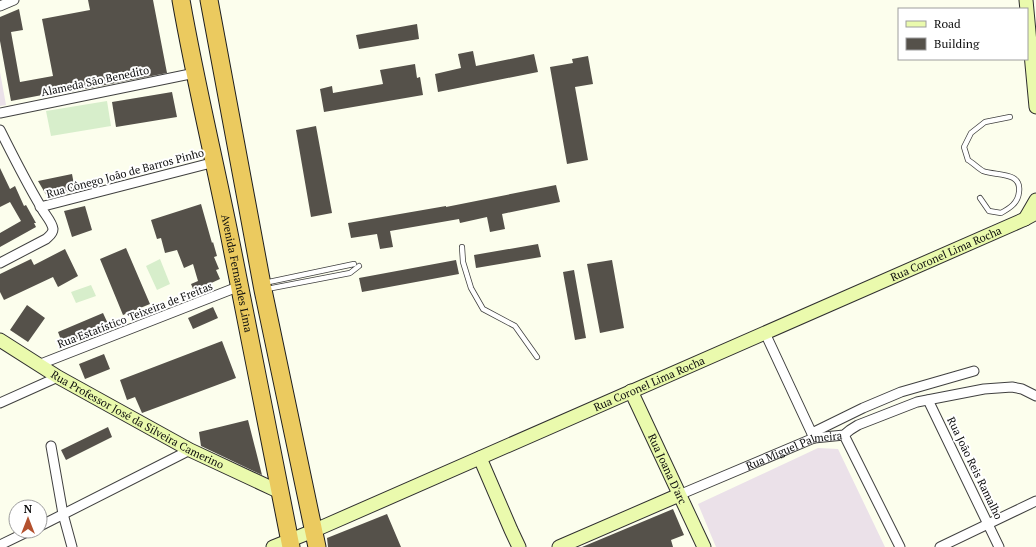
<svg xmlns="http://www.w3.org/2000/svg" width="1036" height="547" viewBox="0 0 1036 547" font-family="'PT Serif',serif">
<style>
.industrial{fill:#ebe1e9}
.pitch{fill:#d7eecb}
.building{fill:#55514a}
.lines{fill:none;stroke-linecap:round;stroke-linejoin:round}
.lane-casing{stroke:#404040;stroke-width:6}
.street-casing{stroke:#404040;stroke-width:11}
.secondary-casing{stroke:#2f2f2f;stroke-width:15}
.highway-casing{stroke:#1e1e1e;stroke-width:19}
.lane{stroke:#fff;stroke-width:4.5}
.street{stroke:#fff;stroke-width:9}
.secondary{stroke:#eafaad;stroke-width:13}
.highway{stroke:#ebca5f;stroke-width:17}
.labels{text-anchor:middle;stroke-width:4;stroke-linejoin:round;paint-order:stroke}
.street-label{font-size:11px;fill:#0d0d0d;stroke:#fff}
</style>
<rect width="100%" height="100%" fill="#fcfeed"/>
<path class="industrial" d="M0,72L6,105L0,106Z
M818,448L838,449L885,547H716L698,504Z"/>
<path class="pitch" d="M107,101L111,126L51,136L46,111Z
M160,259L170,284L157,290L146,266Z
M91,285L96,296L76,303L71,292Z"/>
<path class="building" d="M88,0H153L167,73L64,93L63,91L11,101L0,41V17L19,9L23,30L11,32L20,82L53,76L42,19L90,10Z
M417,24L419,39L359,49L356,35Z
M473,51L476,66L534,54L538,72L438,92L435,74L461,68L458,54Z
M588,56L593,84L575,87L588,160L567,164L550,67L573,63L572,59Z
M415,64L417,78L420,77L423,95L324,112L320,89L332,86L333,93L383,84L380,70Z
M172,92L177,117L116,127L112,102Z
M316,126L332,213L311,217L296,130Z
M0,168L10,189L15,186L24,206L26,205L36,223H34L36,227L0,247V233L21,221L10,202L0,207Z
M72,174L75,190L48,198L38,181Z
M556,185L560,202L502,214L505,229L490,232L487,217L460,223L459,219L390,231L393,247L380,249L377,234L351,238L348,223L446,206V207Z
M201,204L212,243L213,242L217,256L214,257L219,269L216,270L220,279L194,291L191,284L198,281L193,264L184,268L177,250L165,253L161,238L157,239L151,220Z
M85,206L92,230L72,237L64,211Z
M538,244L541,257L476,268L474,255Z
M126,248L150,304L123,315L100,259Z
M65,249L78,276L58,287L53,277L4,300L0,292V274L31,259L34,265Z
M456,260L459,274L362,292L359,278Z
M612,260L624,328L600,333L587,264Z
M574,270L586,338L575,340L563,272Z
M27,305L45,318L28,342L10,330Z
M213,307L218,318L193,329L188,318Z
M103,313L109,326L63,345L58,332Z
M222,341L236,378L142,413L135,397L127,400L120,380Z
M104,354L110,369L85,379L79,364Z
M248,420L262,475L201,446L199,432Z
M108,427L112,437L66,460L61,450Z
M673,509L684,535L671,540L673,547H582Z
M387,514L401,547H328L327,538Z"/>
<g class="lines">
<defs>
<path id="lane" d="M980,198L989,211L1001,213C1010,208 1018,203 1019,192C1022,171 996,176 983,171C978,168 973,163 968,160L964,147L971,133L985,122L1010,117
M462,247L463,262L471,288L483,309L515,326L537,357
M264,283L354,264
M267,289L350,273L359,266"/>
<g id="street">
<path d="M0,6L14,0"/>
<path d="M0,113L195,73"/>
<path d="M0,130C13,156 26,182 41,207C44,214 52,221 53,229C53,234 49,236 46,239L0,263"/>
<path d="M40,207L215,162"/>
<path d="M765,333L814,438"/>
<path d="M38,365L240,286"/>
<path d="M928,400L999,547"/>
<path d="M0,403L58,377"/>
<path d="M812,433L863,408L901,392L974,371"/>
<path d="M844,435L900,547"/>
<path d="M51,446L63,514L72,547"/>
<path id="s1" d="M679,495L814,438L844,435L850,430L858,425L917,402L984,389L1012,387L1022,389L1036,396"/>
<path d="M40,526L190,450"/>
<path d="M0,545L29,531"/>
<path d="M940,547L1036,501"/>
</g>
<g id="secondary">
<path d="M1026,0L1036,107"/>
<path d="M1025,219L1036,200"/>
<path id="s2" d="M0,340L58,377L190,450L280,492"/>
<path id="s3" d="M631,391L704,547"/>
<path d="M480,458L511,530L519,547"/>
<path id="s4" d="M273,547L313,531L1025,219L1036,213"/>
<path d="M559,547L679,495"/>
</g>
<g id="highway">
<path id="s5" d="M181,0C195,80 214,158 230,238C251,341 270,444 291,547"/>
<path d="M209,0L263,290L317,547"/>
</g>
</defs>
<use href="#lane" class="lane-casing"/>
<use href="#street" class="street-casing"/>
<use href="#secondary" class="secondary-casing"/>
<use href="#highway" class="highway-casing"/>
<use href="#lane" class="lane"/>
<use href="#street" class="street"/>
<use href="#secondary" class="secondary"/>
<use href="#highway" class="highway"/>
</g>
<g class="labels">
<g class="street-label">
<text transform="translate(95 81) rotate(-12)" y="4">Alameda São Benedito</text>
<text transform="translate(125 173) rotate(-15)" y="4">Rua Cônego João de Barros Pinho</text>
<text dy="4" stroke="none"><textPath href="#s4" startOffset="734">Rua Coronel Lima Rocha</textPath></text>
<text dy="4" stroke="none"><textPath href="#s5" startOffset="279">Avenida Fernandes Lima</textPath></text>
<text transform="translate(135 315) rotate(-21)" y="4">Rua Estatístico Teixeira de Freitas</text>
<text dy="4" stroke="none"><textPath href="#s4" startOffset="410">Rua Coronel Lima Rocha</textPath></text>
<text dy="4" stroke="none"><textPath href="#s2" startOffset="159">Rua Professor José da Silveira Camerino</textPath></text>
<text dy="4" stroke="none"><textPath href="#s1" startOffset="124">Rua Miguel Palmeira</textPath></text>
<text transform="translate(975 468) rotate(64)" y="4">Rua João Reis Ramalho</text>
<text dy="4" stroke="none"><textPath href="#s3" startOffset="86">Rua Joana D'arc</textPath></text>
</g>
</g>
<rect x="898" y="8" width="130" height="52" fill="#ffffff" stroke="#9e9e9e"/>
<rect x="906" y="21" width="20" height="6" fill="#eafaad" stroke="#9e9e9e"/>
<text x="934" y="28" font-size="12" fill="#0d0d0d">Road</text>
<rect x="906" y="38" width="20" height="12" fill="#55514a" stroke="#9e9e9e"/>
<text x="934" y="48" font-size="12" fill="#0d0d0d">Building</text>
<g transform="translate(28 519)"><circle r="19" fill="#ffffff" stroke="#9e9e9e"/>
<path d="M0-3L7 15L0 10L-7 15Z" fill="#b3512e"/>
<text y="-6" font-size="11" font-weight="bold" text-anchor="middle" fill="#0d0d0d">N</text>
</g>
</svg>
